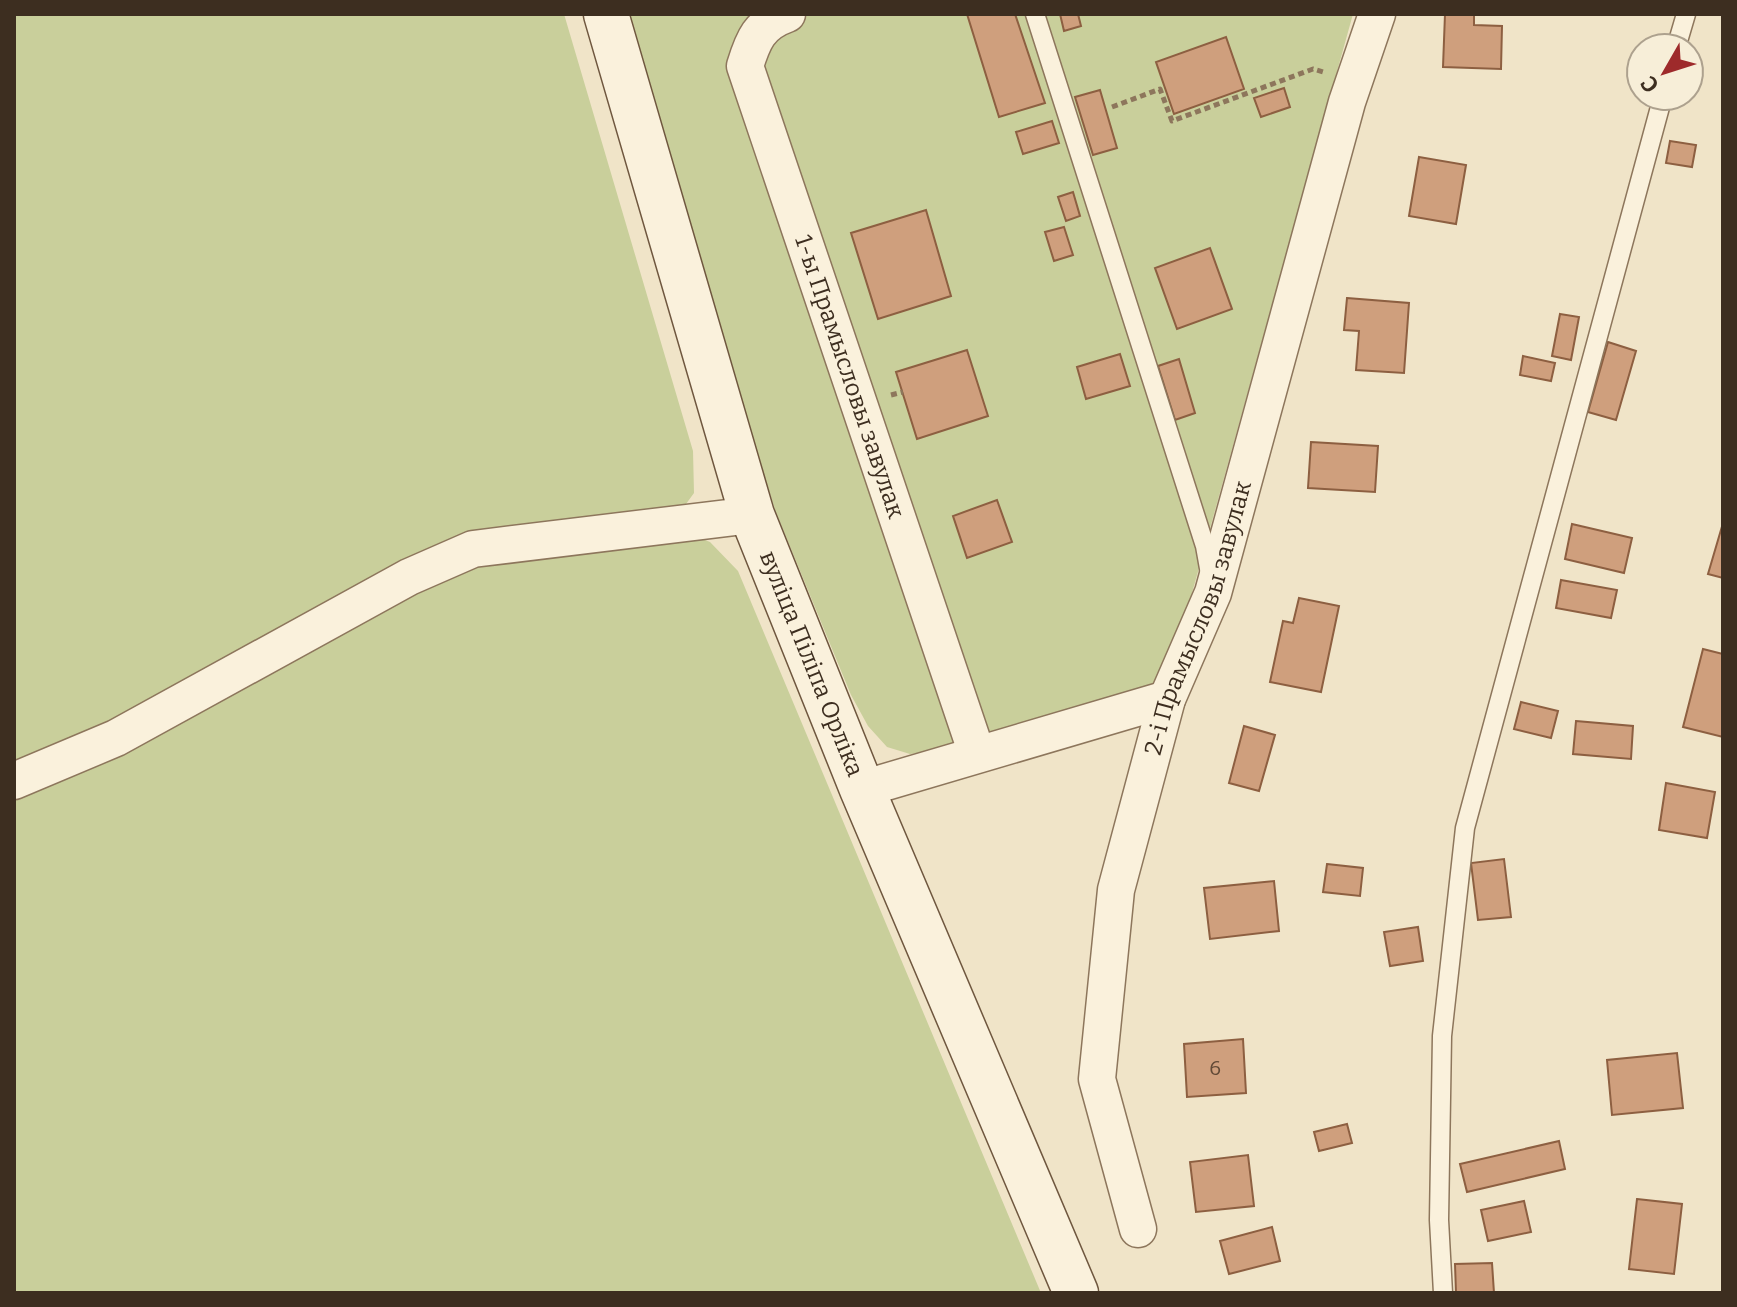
<svg xmlns="http://www.w3.org/2000/svg" width="1737" height="1307" viewBox="0 0 1737 1307" font-family="Bitter,serif">
<style>
.green{fill:#c9cf9b}
.building{fill:#cf9f7d;stroke:#8d5f41;stroke-width:2}
.lines{fill:none;stroke-linecap:round;stroke-linejoin:round}
.lane-casing{stroke:#8d765c;stroke-width:21}
.street-casing{stroke:#8d765c;stroke-width:39}
.secondary-casing{stroke:#6f573f;stroke-width:47}
.path{stroke:#8d765c;stroke-width:5;stroke-dasharray:6 4;stroke-linecap:butt}
.lane{stroke:#faf1dc;stroke-width:18}
.street{stroke:#faf1dc;stroke-width:36}
.secondary{stroke:#faf1dc;stroke-width:44}
.labels{text-anchor:middle;stroke-width:7;stroke-linejoin:round;paint-order:stroke}
.number-label{font-size:20px;fill:#624a37}
.street-label{font-size:24px;fill:#3d2e20;stroke:#f7eed8}
</style>
<rect width="100%" height="100%" fill="#f0e4c8"/>
<path class="green" d="M14,14H564L693,451L694,493L670,526L710,542L738,571L1041,1293H14Z
M624,14H1353L1172,665L1156,683L1133,694L936,751L910,754L887,747L868,726L851,695L775,510L659,136Z"/>
<path class="building" d="M967,14H1015L1045,103L999,117Z
M1060,14H1078L1081,26L1064,31Z
M1445,14L1474,15V25L1502,26L1501,69L1443,67Z
M1226,37L1244,89L1174,114L1156,62Z
M1284,88L1290,107L1261,117L1254,98Z
M1100,90L1117,148L1093,155L1075,97Z
M1052,121L1059,143L1023,154L1016,132Z
M1670,141L1696,145L1692,167L1666,163Z
M1419,157L1466,165L1456,224L1409,216Z
M1073,192L1080,216L1066,221L1058,197Z
M926,210L951,296L878,319L851,233Z
M1064,227L1073,255L1054,261L1045,232Z
M1210,248L1232,309L1177,329L1155,268Z
M1347,298L1409,303L1404,373L1356,370L1359,331L1344,330Z
M1560,314L1579,317L1571,360L1552,356Z
M1608,342L1636,351L1616,420L1588,412Z
M967,350L988,416L917,439L896,372Z
M1120,354L1130,386L1086,399L1077,367Z
M1523,356L1555,363L1551,381L1520,375Z
M1179,359L1195,413L1175,420L1158,366Z
M1311,442L1378,446L1375,492L1308,488Z
M997,500L1012,542L967,558L953,516Z
M1723,523V578L1708,574Z
M1572,524L1632,538L1624,573L1565,559Z
M1561,580L1617,590L1611,618L1556,608Z
M1299,598L1339,606L1321,692L1270,682L1283,621L1293,623Z
M1703,649L1723,654V737L1683,727Z
M1521,702L1558,711L1551,738L1514,729Z
M1576,721L1633,726L1631,759L1573,754Z
M1244,726L1275,735L1259,791L1229,783Z
M1666,783L1715,792L1707,838L1659,830Z
M1504,859L1511,917L1478,920L1471,863Z
M1327,864L1363,868L1360,896L1323,892Z
M1274,881L1279,931L1210,939L1204,888Z
M1418,927L1423,961L1390,966L1384,932Z
M1243,1039L1246,1093L1187,1097L1184,1044Z
M1677,1053L1683,1108L1612,1115L1607,1060Z
M1347,1124L1352,1143L1319,1151L1314,1132Z
M1559,1141L1565,1169L1467,1192L1460,1164Z
M1248,1155L1254,1206L1196,1212L1190,1162Z
M1637,1199L1682,1204L1674,1274L1629,1269Z
M1524,1201L1531,1232L1488,1241L1481,1210Z
M1272,1227L1280,1261L1229,1274L1220,1241Z
M1492,1263L1494,1293H1456L1455,1264Z"/>
<g class="lines">
<defs>
<path id="lane" d="M1035,14L1205,546L1210,574
M1676,48L1686,14
M1443,1293L1439,1220L1442,1036L1465,828L1663,96"/>
<g id="street">
<path id="s1" d="M787,14C759,24 753,40 745,66L977,754"/>
<path d="M14,781L116,738L409,577L473,549L752,515"/>
<path d="M862,789L1167,699"/>
<path id="s2" d="M1138,1229L1097,1079L1116,890L1167,699L1213,593L1347,102L1377,14"/>
</g>
<g id="secondary">
<path id="s3" d="M606,14L752,515L862,789L1076,1293"/>
</g>
</defs>
<use href="#lane" class="lane-casing"/>
<use href="#street" class="street-casing"/>
<use href="#secondary" class="secondary-casing"/>
<path class="path" d="M1112,107L1160,89L1172,121L1313,69L1323,72
M891,395L903,392"/>
<use href="#lane" class="lane"/>
<use href="#street" class="street"/>
<use href="#secondary" class="secondary"/>
</g>
<g class="labels">
<g class="number-label">
<text x="1215" y="1075">6</text>
</g>
<g class="street-label">
<text dy="8" stroke="none"><textPath href="#s1" startOffset="398">1-ы Прамысловы завулак</textPath></text>
<text dy="8" stroke="none"><textPath href="#s2" startOffset="630">2-і Прамысловы завулак</textPath></text>
<text dy="8" stroke="none"><textPath href="#s3" startOffset="682">вуліца Піліпа Орліка</textPath></text>
</g>
</g>
<rect width="1737" height="1307" fill="none" stroke="#3d2e20" stroke-width="32"/>
<g transform="translate(1665 72) rotate(231)"><circle r="38" fill="#f7eed8" stroke="#ada18e" stroke-width="2"/>
<path d="M0-6L14 30L0 20L-14 30Z" fill="#9e2a2b"/>
<text y="-12" font-size="22" font-weight="bold" text-anchor="middle" fill="#3d2e20">С</text>
</g>
</svg>
